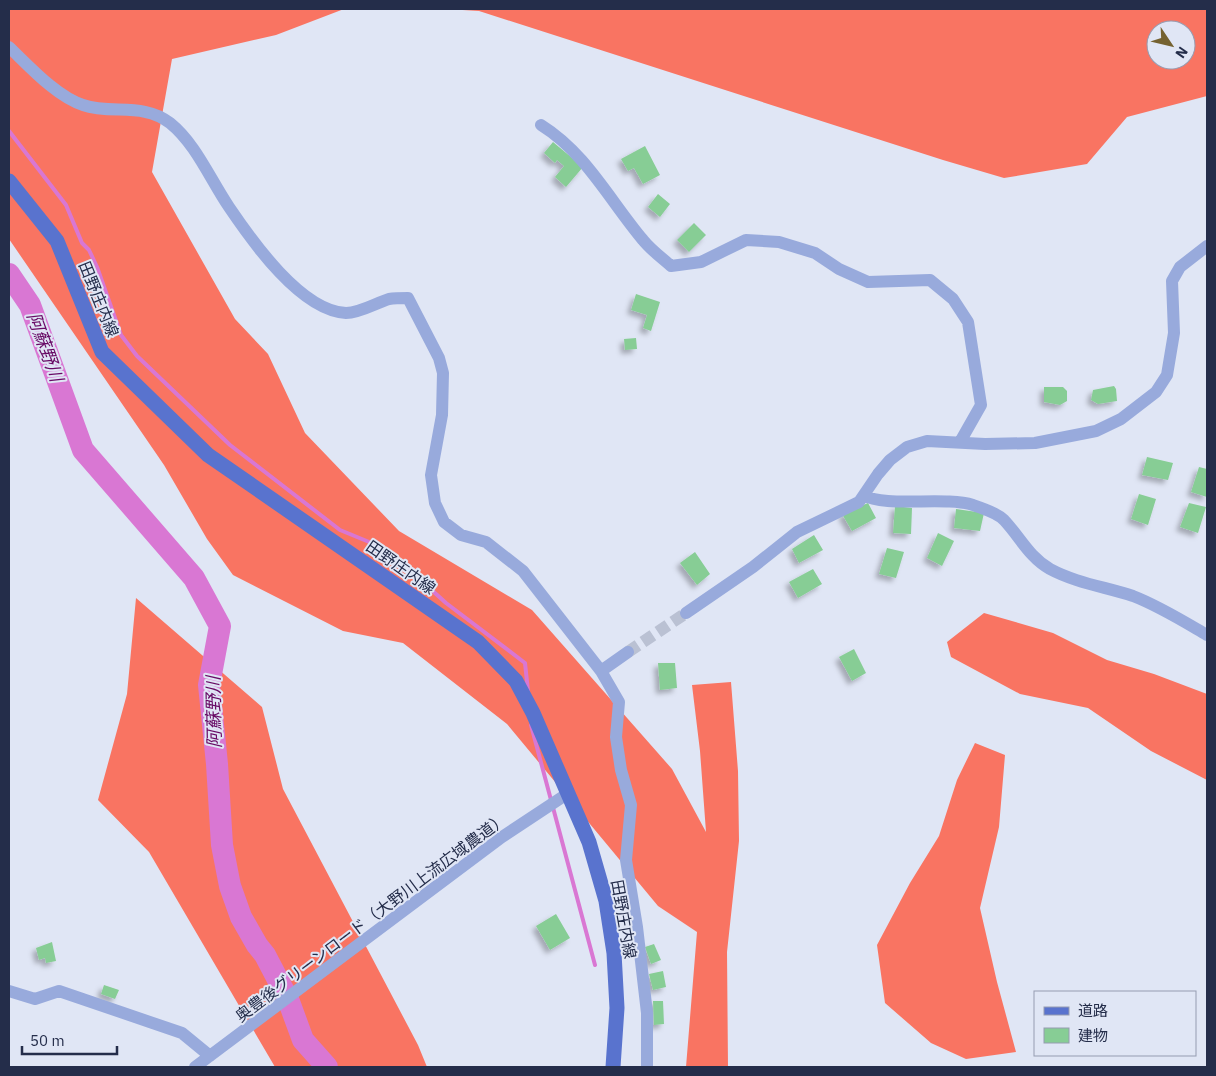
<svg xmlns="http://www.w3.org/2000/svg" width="1216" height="1076" viewBox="0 0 1216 1076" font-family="'IBM Plex Sans','Noto Sans JP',sans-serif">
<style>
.forest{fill:#f97462;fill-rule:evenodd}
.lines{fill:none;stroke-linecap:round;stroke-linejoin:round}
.stream{stroke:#d977d3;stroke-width:4}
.river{stroke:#d977d3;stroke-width:22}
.building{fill:#87cd95;filter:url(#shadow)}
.minor-tunnel{stroke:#bac1d3;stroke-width:12;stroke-dasharray:12 6;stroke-linecap:butt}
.minor{stroke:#98aadc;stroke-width:12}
.major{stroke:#5973ce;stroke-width:15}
.labels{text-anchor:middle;stroke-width:4;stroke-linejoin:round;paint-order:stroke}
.street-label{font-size:16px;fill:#242d4a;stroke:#e0e6f5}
.water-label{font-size:18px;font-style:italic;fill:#680a65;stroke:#e0e6f5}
</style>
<defs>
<filter id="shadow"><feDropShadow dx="-4" dy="4" stdDeviation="2.5" flood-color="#0004"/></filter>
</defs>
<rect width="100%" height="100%" fill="#e0e6f5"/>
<path class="forest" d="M9,9H344L276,35L172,59L152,172L235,319L268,354L305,433L399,531L532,610L672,769L706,832L700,751L692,685L731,682L738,771L739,841L727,952L728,1067H686L697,932L658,906L507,724L403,643L343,631L233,575L207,539L164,465L9,239Z
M446,9H1207V96L1127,117L1087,164L1004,178L943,160L479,11ZM1156,30H1186V60H1156Z
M136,598L262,707L283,789L418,1045L427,1067H275L149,852L98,800L127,694Z
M984,613L1053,633L1107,660L1154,674L1207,694V780L1151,751L1088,708L1020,694L951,657L947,642Z
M975,743L1005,755L999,827L980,908L997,982L1016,1052L966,1059L931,1043L885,1003L877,945L910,883L939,836L957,780Z"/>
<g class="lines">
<path class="stream" d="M9,131L66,205L82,243L89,250L97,267L121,335L137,356L230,445L340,530L374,544L404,565L446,603L525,663L528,691
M531,725L595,965"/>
<path class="river" d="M9,274L30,305L83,450L194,578L220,626L209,685L217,764L222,845L230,886L241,917L257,945L265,955L288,999L303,1040L327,1067"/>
</g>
<path class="building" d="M553,142L583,167L566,187L555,177L564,166L557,160L555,163L544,153Z
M645,146L660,175L643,184L634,168L628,171L621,159Z
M658,194L670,204L660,217L648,207Z
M694,223L706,235L689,252L677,240Z
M636,294L660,302L651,331L643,328L647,315L631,310Z
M636,338L637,349L625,350L624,339Z
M1114,386L1116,389L1117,401L1098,404L1091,400L1093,390Z
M1044,387H1063L1067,391V401L1060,405L1044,402Z
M1147,457L1173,463L1168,480L1142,475Z
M1199,467L1207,469V497L1191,492Z
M1139,494L1156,499L1148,525L1131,519Z
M868,503L876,518L852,531L842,514Z
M1189,503L1206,507L1198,533L1180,527Z
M895,506L912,508L911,534L893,533Z
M956,509L984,513L980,531L954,528Z
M938,533L954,541L942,566L927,558Z
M814,535L823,550L799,563L792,549Z
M887,548L904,552L896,578L879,574Z
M695,552L710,574L697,585L680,563Z
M813,569L822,584L798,598L789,582Z
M854,649L866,673L852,681L839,657Z
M658,663H675L677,688L660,690Z
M556,914L570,938L550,950L536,926Z
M52,942L56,961L46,963L45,958L39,960L36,948Z
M654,944L661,960L651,964L645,947Z
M663,971L666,987L653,990L649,974Z
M104,985L119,990L115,999L101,994Z
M653,1001H663L664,1024L654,1025Z"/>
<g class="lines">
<path class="minor-tunnel" d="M628,652L686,613"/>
<path class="minor" d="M9,47C29,66 57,97 83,105C112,115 143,102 170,123C196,144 210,179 229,207C252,241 301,311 346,313C360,313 376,303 389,299C395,298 402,298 408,298L439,358L443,373L442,415L431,475L435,503L444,522L461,535L486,542L523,571L601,671L619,702L616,737L621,770L631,805L626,860L637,927L647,1013V1067
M541,125C586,153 610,201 643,240C651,250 662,258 671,266L701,262L746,240L779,242L815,253L839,269L868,282L930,280L953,299L968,322L981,405L960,442
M864,495C884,508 945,496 973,505C983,509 996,512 1004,520C1020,537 1029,557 1050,569C1076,583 1106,587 1133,596C1159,606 1183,621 1207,635
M686,613L753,567L797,532L859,502L878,474L890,460L907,447L927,441L985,444L1035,443L1096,431L1121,419L1156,392L1167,375L1174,333L1172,281L1180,267L1207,246
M601,671L628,652
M9,991L35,999L59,991L182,1033L210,1056
M195,1067L502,837L567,794"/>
<path class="major" d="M9,181L57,241L102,352L208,455L478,642L516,681L533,713L589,842L606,901L614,953L617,1008L613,1067"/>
</g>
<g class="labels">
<g class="street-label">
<text transform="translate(99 299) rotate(68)" y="6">田野庄内線</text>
<text transform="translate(401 567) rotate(35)" y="6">田野庄内線</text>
<text transform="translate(371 917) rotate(-37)" y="6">奥豊後グリーンロード（大野川上流広域農道）</text>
<text transform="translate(624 919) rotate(80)" y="6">田野庄内線</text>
</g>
<g class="water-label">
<text transform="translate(45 347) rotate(70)" y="6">阿蘇野川</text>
<text transform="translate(214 712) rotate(-91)" y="6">阿蘇野川</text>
</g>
</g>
<rect width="1216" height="1076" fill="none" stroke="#242d4a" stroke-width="20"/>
<rect x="1034" y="991" width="162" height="65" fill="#e0e6f5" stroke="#959cb1"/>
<rect x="1044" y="1007" width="25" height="8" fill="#5973ce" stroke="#959cb1"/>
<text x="1078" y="1016" font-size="15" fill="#242d4a">道路</text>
<rect x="1044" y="1028" width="25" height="15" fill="#87cd95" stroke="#959cb1"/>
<text x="1078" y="1041" font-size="15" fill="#242d4a">建物</text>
<g transform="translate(1171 45) rotate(125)"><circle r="24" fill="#e0e6f5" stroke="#959cb1"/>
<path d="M0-4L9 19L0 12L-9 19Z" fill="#756231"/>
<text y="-8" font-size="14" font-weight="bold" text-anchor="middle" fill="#242d4a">N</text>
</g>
<path d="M22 1046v8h95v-8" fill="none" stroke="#242d4a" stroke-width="2.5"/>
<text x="30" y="1046" font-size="15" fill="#242d4a" stroke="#e0e6f5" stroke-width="4" paint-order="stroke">50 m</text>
</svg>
